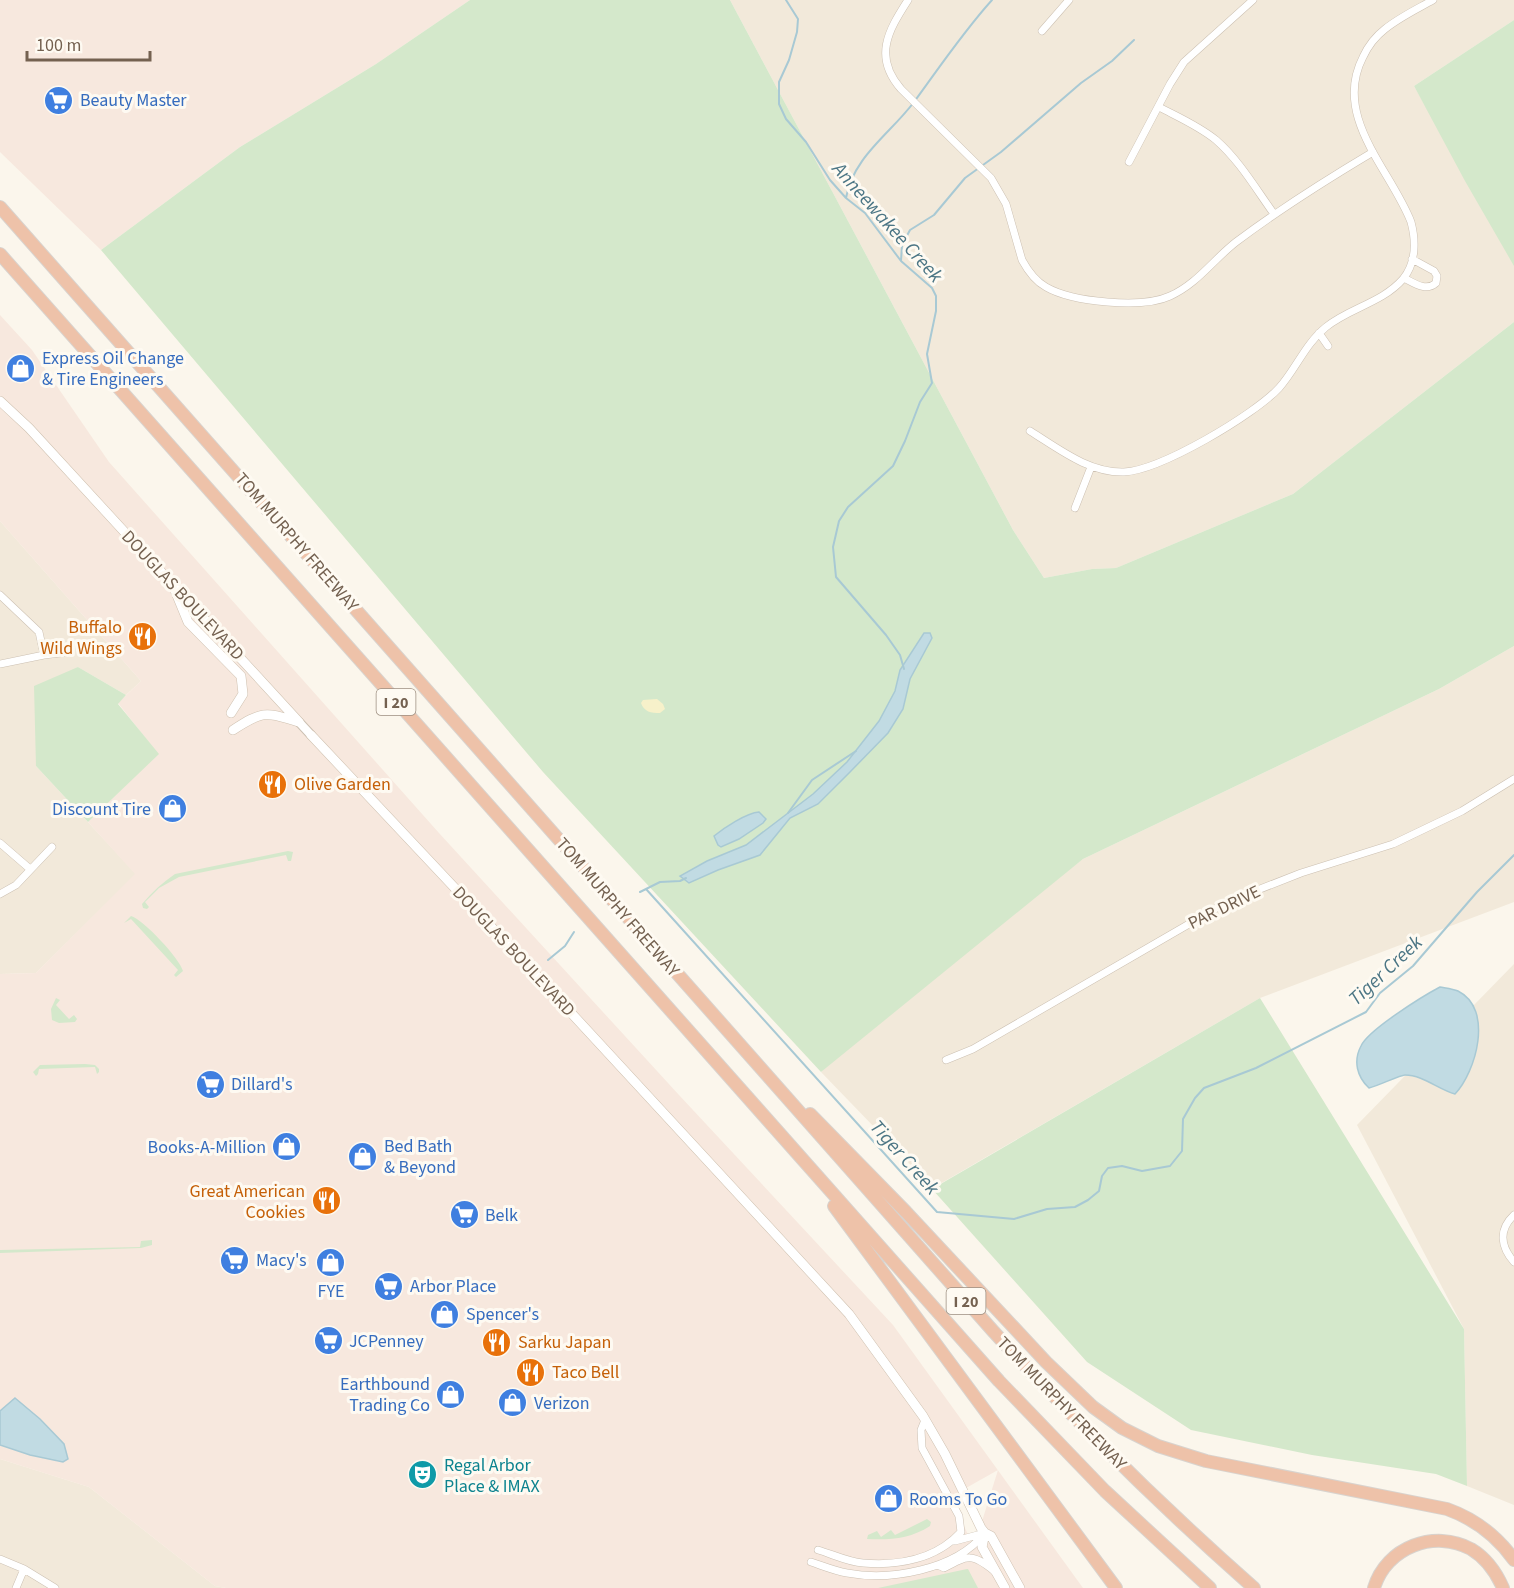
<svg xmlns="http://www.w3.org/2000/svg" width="1514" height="1588" viewBox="0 0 1514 1588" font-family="'Source Sans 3',sans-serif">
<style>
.residential{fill:#f2e9da}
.commercial{fill:#f7e8de;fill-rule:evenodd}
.green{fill:#d4e8cb}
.sand{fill:#f7f1ca}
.water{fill:#c1dbe3;stroke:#a8c9d4;stroke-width:1.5}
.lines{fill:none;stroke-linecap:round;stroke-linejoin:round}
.stream{stroke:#a8c9d4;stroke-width:2}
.minor-casing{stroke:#ccc0b2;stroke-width:8}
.tertiary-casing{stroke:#ccc0b2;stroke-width:10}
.secondary-casing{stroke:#cfc1b0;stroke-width:10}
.motorway-casing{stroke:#d8d3ce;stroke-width:14}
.minor{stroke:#fff;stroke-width:7}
.tertiary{stroke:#fff;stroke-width:8}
.secondary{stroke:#fff;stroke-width:9}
.motorway{stroke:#eec2a9;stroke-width:12}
.labels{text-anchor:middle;stroke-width:6;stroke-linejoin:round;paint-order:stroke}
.shield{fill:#fefaf2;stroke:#9d8f81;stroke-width:1.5}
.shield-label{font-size:16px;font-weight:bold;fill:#746150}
.shop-label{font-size:18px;fill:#366cbe;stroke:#fefaf2;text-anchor:start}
.street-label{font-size:18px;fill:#746150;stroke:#fefaf2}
.food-label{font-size:18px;fill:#c56008;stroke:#fefaf2;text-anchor:start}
.culture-label{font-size:18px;fill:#0d838f;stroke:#fefaf2;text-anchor:start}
.water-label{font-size:20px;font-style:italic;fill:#4c7685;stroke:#fefaf2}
</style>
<rect width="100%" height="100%" fill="#fbf6ec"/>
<path class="residential" d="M730,0H1514V20L1414,86L1514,264V322L1293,494L1116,568L1092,569L1044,578L1013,530Z
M0,521L141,681L126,695L78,667L36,766L136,874L36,973L0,974Z
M1514,646V902L1260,998L933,1188L821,1072L907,993L1083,859L1439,689Z
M1514,964V1505L1467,1486L1464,1329L1357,1125Z
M0,1459L89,1487L215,1586L226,1588H0Z"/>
<path class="commercial" d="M0,0H470L376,64L240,147L101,250L0,152Z
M0,315L32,350L109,462L439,833L679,1095L893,1325L1083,1588H226L215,1586L89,1487L0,1459V974L36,973L135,874L88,822L158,754L118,703L141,681L0,521ZM998,1470L974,1547L950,1497Z"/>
<path class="green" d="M470,0H730L1013,530L1044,578L1092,569L1116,568L1293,494L1514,322V646L1439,689L1083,859L821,1072L543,772L101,250L240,147L376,64Z
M1514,20V266L1465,181L1414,86Z
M78,667L126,695L118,704L159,754L88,822L36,766L34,686Z
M288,851L293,852L291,861H288L286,855L179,877L159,888L145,902L149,907L147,909L143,908L142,904C152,892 163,882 175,874Z
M131,916C143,919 180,959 183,971L176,977L174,975L178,970L131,919L124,923Z
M56,998L60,1000L56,1005L69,1019L74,1015L77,1019L75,1022L59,1023L52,1020L51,1009Z
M1260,998L1464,1329L1467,1486L1436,1474L1312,1455L1191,1430L1087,1362L932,1189Z
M85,1064L95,1065L99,1069V1072L97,1074L95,1067L39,1069L38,1074L36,1076L33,1072L40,1065Z
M152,1240V1245L141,1248L0,1253V1250L140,1247L141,1241Z
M927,1519L931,1522L930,1526C910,1539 890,1540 867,1539L868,1535L877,1531L881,1537L891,1530L895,1535Z
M968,1569L978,1588H878L967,1569Z"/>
<path class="sand" d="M657,699L663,704L665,709L660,713C651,713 644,712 641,703L643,700Z"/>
<path class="water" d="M924,633H930L932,638L910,679L903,709L888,733L850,772L818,804L790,818L760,855L718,870L689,883L680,876L707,861L746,845L813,794L847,762L879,721L895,691L900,670Z
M759,812L766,819L763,823L739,839L721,847L718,845L714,836C724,828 746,813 759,812Z
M1440,987C1445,988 1453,989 1458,991C1494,1009 1476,1072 1455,1094C1439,1090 1423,1075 1405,1075C1400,1075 1378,1086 1369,1088C1357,1077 1353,1061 1361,1046C1368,1030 1423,996 1440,987Z
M15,1398L40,1419L64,1444L68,1459L63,1462L30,1455L0,1445V1411Z"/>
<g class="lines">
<path class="stream" d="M786,0L798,19L797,32L789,60L779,82V104L786,119L806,142L830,180L846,198L865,213L901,261L932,288L936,296V311L927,354L932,383L920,402L905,441L893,466L848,507L839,521L833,547L836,577L886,635L900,655L904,669
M846,198C853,157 890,134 914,102C939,68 963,32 992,0
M901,261L902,245L910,230L934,215L965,178L1001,152L1081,83L1112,61L1134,40
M788,813L812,780L856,751
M646,889L937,1212L1014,1219L1047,1209L1075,1207L1088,1200L1099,1191L1102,1176L1108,1168L1122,1166L1142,1171L1170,1166L1182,1151L1183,1119L1195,1098L1204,1088L1256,1068L1366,1012L1380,993L1413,966L1477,892L1514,855
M640,892L660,882L680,881L686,878
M548,960L565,946L574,932"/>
<defs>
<path id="minor" d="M908,0C888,31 873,57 901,89L991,178L1006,204L1022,260C1028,271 1035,281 1046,287C1072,302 1142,309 1170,296C1197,284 1213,260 1236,242C1280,209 1326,180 1373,152
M1042,31L1069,0
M1159,107C1178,117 1199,126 1216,140C1239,160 1256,189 1274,214
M1129,162L1170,84L1184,62L1253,0
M1404,278C1414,283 1426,292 1436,283L1437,276L1434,271L1412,259
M1319,333L1328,346
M1030,431C1059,449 1089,473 1124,472C1161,470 1254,415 1279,388C1296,369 1305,344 1326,327C1349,308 1382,303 1403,279C1416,263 1416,241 1411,222C1391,170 1332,117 1363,57C1368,46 1376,36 1385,29C1400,17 1417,9 1433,0
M1075,508L1091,467
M0,595L39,632L44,655
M0,664L44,655L69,652
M0,843L30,869
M0,894L16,885L52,847
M946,1060L973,1049L1227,902L1301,873L1393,844L1462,811L1514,779
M1514,1215C1498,1230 1501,1247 1514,1262
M955,1541L985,1533
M818,1550C832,1554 848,1562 863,1563C899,1566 936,1559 961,1532L959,1516L922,1448L921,1430L925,1420
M0,1559L24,1569L55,1588
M811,1562C823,1566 835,1571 847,1573C890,1581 955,1570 984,1534
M938,1565L944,1568C968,1555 972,1553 994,1571
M16,1588L24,1569"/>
<path id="tertiary" d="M299,722L311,735"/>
<path id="secondary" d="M0,401L29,428L299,722
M174,588L188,622L241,676L243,694L231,713
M233,730C264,710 265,712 299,722
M311,735L514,951L849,1314L923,1416L945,1454L981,1528L985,1533L991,1536L1020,1588
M985,1533L982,1547L1005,1588"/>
<path id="motorway" d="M0,207L993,1331C1076,1422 1162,1507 1254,1588
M0,254L999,1381L1105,1491L1210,1588
M810,1114L906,1212L1046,1362L1093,1407L1122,1428L1158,1446L1206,1461L1447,1509C1475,1519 1497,1536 1514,1560
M834,1206L1116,1588
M1374,1588C1386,1547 1435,1529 1471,1549C1486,1558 1496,1572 1503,1588"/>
</defs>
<use href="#minor" class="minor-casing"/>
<use href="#tertiary" class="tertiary-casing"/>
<use href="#secondary" class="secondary-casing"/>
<use href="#motorway" class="motorway-casing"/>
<use href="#minor" class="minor"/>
<use href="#tertiary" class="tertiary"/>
<use href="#secondary" class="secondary"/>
<use href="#motorway" class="motorway"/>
</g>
<defs>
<symbol id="supermarket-disc" viewBox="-11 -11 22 22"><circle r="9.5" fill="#3f7fe0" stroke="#fefaf2"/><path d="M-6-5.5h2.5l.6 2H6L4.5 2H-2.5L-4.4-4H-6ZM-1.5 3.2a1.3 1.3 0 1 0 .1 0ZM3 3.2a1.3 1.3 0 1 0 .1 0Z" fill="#fff"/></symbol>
<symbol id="shop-disc" viewBox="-11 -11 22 22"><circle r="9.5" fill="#3f7fe0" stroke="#fefaf2"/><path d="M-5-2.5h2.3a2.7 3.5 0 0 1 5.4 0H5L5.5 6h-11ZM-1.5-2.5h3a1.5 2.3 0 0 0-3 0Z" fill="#fff"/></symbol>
<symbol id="restaurant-disc" viewBox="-11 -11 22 22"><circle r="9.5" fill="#e8710a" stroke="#fefaf2"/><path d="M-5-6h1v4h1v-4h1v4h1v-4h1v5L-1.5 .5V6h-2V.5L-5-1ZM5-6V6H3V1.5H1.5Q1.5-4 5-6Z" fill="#fff"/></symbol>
<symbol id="theatre-disc" viewBox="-11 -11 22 22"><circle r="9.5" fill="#0f9aa8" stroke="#fefaf2"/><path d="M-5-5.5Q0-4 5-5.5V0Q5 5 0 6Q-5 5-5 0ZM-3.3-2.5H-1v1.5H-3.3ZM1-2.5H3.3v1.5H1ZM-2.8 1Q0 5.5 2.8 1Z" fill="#fff"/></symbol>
</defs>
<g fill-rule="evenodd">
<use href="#supermarket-disc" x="42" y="84" width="33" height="33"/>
<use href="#shop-disc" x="4" y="352" width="33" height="33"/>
<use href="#restaurant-disc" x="126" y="620" width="33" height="33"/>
<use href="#restaurant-disc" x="256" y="768" width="33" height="33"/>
<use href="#shop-disc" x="156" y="792" width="33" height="33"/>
<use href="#supermarket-disc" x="194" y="1068" width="33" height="33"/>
<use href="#shop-disc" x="270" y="1130" width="33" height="33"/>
<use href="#shop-disc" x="346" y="1140" width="33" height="33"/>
<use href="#restaurant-disc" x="310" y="1184" width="33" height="33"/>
<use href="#supermarket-disc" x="448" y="1198" width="33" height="33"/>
<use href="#supermarket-disc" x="218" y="1244" width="33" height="33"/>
<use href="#shop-disc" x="314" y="1246" width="33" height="33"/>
<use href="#supermarket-disc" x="372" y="1270" width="33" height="33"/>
<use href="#shop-disc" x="428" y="1298" width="33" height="33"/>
<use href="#supermarket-disc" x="312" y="1324" width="33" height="33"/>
<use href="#restaurant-disc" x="480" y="1326" width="33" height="33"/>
<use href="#restaurant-disc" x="514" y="1356" width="33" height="33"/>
<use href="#shop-disc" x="434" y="1378" width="33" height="33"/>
<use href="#shop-disc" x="496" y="1386" width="33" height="33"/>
<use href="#theatre-disc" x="406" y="1458" width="33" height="33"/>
<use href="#shop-disc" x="872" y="1482" width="33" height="33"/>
</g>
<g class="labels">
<g class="shield">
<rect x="376.5" y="689" width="39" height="26" rx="4.5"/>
<rect x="946.5" y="1288" width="39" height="26" rx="4.5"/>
</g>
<g class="shield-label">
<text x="396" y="708">I 20</text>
<text x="966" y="1307">I 20</text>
</g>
<g class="shop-label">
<text x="80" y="106">Beauty Master</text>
<text x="42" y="364">Express Oil Change<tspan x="42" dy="21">&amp; Tire Engineers</tspan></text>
<text x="151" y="815" text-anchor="end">Discount Tire</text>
<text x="231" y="1090">Dillard's</text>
<text x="384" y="1152">Bed Bath<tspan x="384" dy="21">&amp; Beyond</tspan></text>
<text x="266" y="1153" text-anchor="end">Books-A-Million</text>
<text x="485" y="1221">Belk</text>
<text x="256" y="1266">Macy's</text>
<text x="410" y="1292">Arbor Place</text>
<text x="331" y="1297" text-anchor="middle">FYE</text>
<text x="466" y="1320">Spencer's</text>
<text x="349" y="1347">JCPenney</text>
<text x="430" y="1390" text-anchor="end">Earthbound<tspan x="430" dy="21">Trading Co</tspan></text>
<text x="534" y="1409">Verizon</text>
<text x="909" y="1505">Rooms To Go</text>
</g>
<g class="street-label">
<text transform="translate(297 542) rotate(49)" y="6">TOM MURPHY FREEWAY</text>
<text transform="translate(183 595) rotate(47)" y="6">DOUGLAS BOULEVARD</text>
<text transform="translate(618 907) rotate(49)" y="6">TOM MURPHY FREEWAY</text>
<text transform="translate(1224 907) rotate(-26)" y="6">PAR DRIVE</text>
<text transform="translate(514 951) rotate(47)" y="6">DOUGLAS BOULEVARD</text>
<text transform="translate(1062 1403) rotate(46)" y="6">TOM MURPHY FREEWAY</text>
</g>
<g class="food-label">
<text x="122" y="633" text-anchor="end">Buffalo<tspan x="122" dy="21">Wild Wings</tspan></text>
<text x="294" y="790">Olive Garden</text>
<text x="305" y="1197" text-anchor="end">Great American<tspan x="305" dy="21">Cookies</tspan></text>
<text x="518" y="1348">Sarku Japan</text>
<text x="552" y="1378">Taco Bell</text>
</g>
<g class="culture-label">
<text x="444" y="1471">Regal Arbor<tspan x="444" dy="21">Place &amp; IMAX</tspan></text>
</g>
<g class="water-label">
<text transform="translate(888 222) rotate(48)" y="7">Anneewakee Creek</text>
<text transform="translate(1385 970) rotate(-43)" y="7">Tiger Creek</text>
<text transform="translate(905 1157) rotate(48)" y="7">Tiger Creek</text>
</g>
</g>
<path d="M27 51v9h123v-9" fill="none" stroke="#746150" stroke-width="3"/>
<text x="36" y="51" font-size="18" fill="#746150" stroke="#fefaf2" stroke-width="4.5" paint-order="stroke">100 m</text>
</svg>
